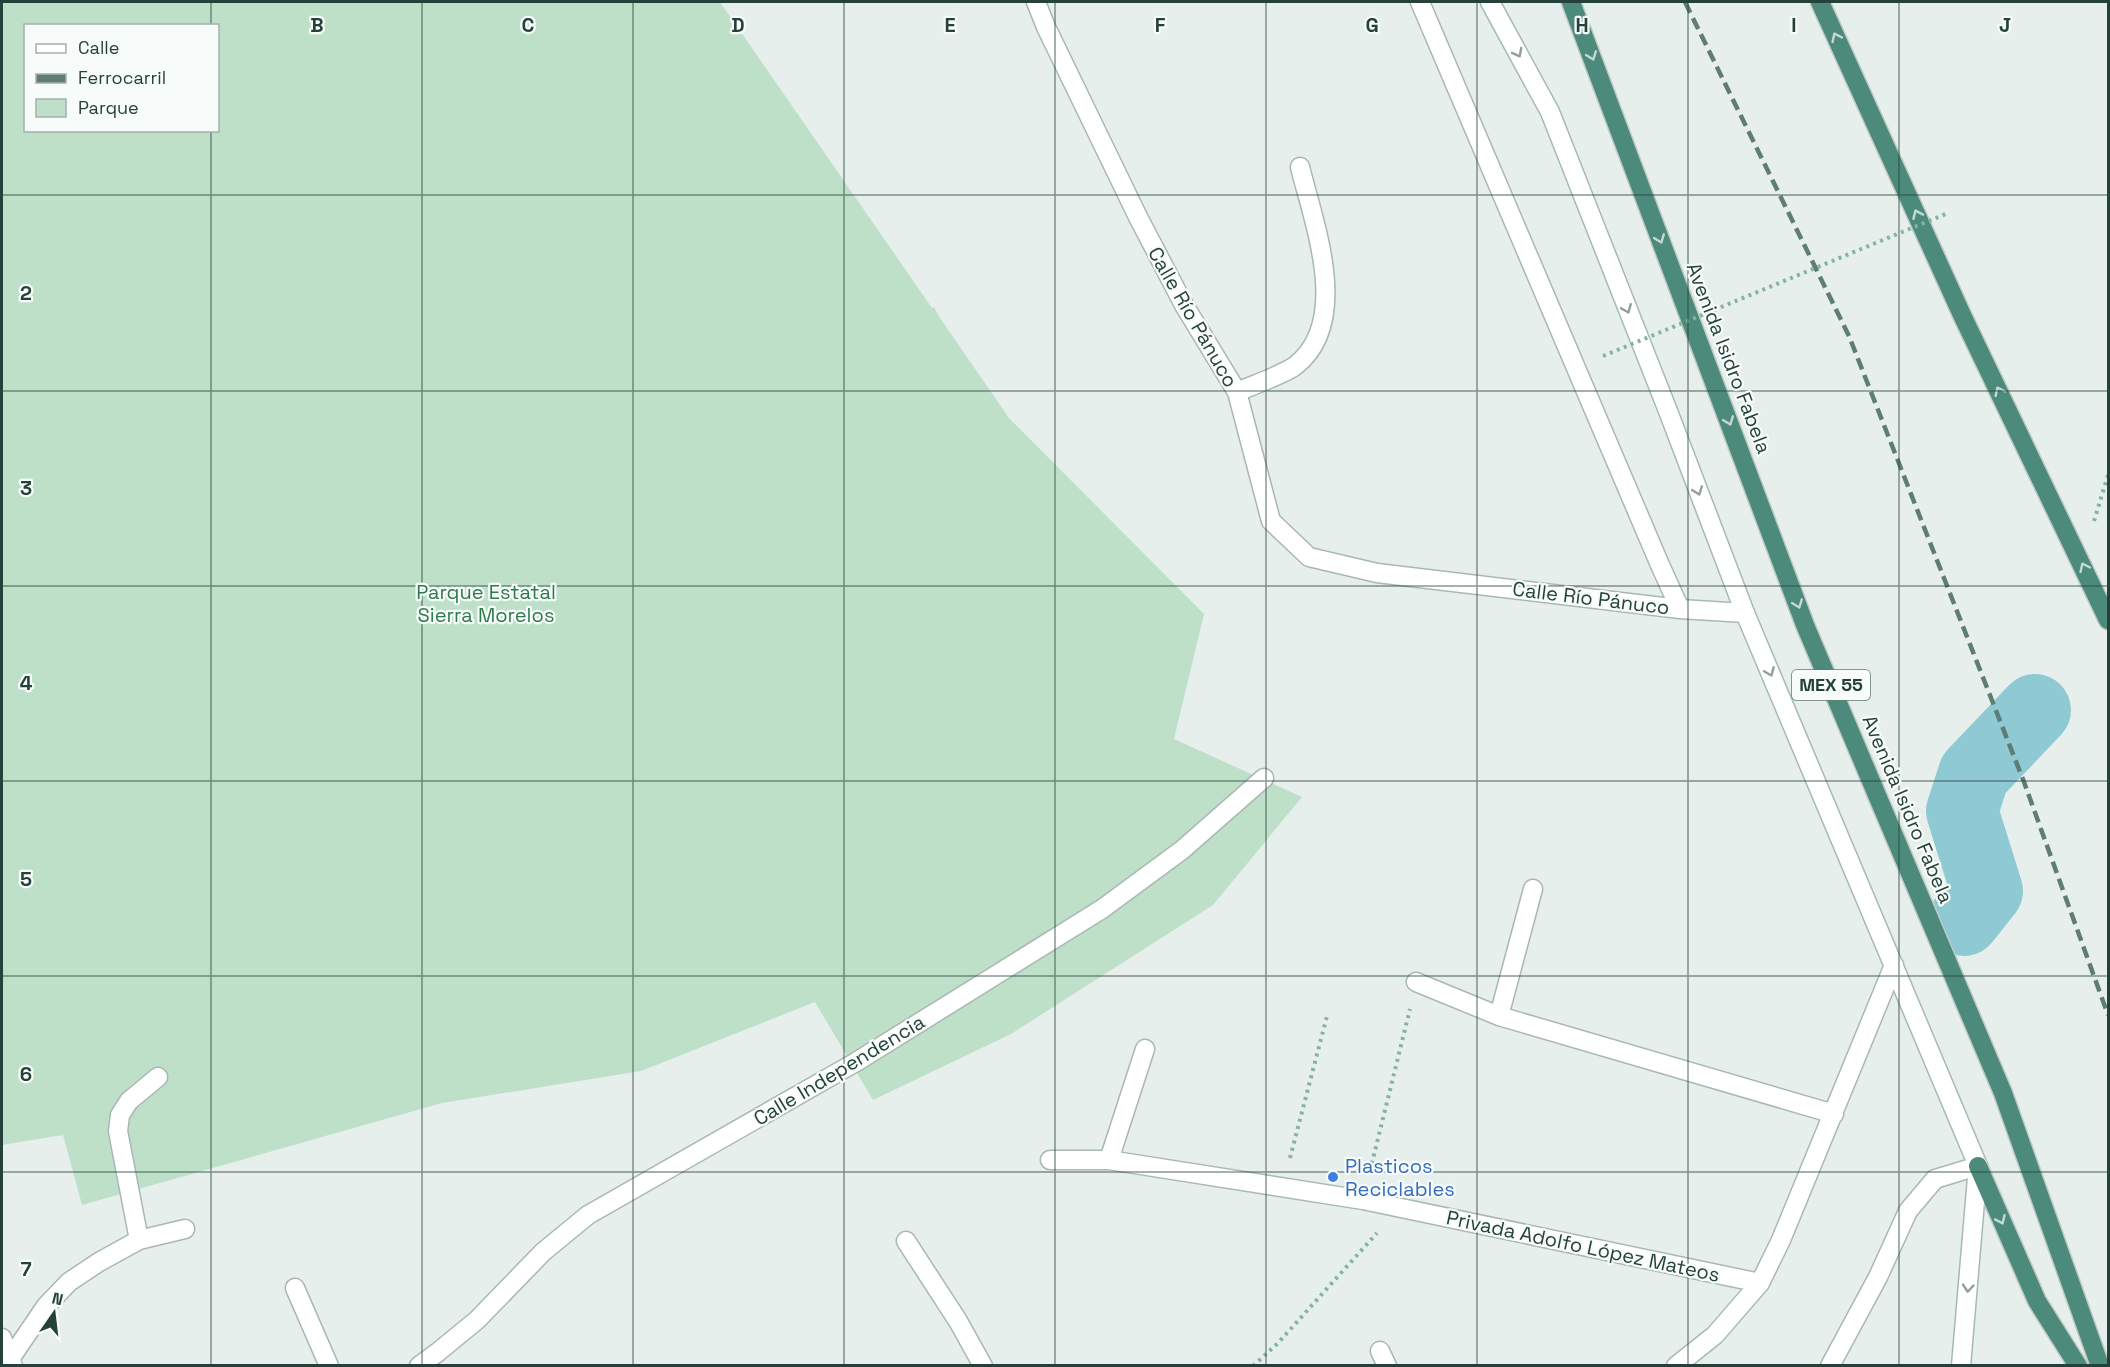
<svg xmlns="http://www.w3.org/2000/svg" width="2110" height="1367" viewBox="0 0 2110 1367" font-family="'Space Grotesk',sans-serif">
<style>
.green{fill:#bfe0c8;fill-rule:evenodd}
.lines{fill:none;stroke-linecap:round;stroke-linejoin:round}
.river{stroke:#8ec9d4;stroke-width:72}
.minor-casing{stroke:#a8b8b2;stroke-width:21}
.secondary-casing{stroke:#a4bbb3;stroke-width:21}
.trunk-casing{stroke:#c2cac8;stroke-width:21}
.path{stroke:#86b3a5;stroke-width:4;stroke-dasharray:3 4.5;stroke-linecap:butt}
.minor{stroke:#fff;stroke-width:18}
.secondary{stroke:#fff;stroke-width:18}
.trunk{stroke:#4c8a7c;stroke-width:18}
.rail{stroke:#5f7d75;stroke-width:4.5;stroke-dasharray:12 6;stroke-linecap:butt}
.path-bridge{stroke:#86b3a5;stroke-width:4;stroke-dasharray:3 4.5;stroke-linecap:butt}
.oneway{stroke:#c4d9d4}
.oneway2{stroke:#92a09c}
.grid{fill:none;stroke:#24423a;stroke-width:1.5;stroke-opacity:0.55}
.shop-dot{fill:#3f7fe0;stroke:#f7fbf9;stroke-width:2}
.labels{text-anchor:middle;stroke-width:4.5;stroke-linejoin:round;paint-order:stroke}
.shield{fill:#f7fbf9;stroke:#637a73;stroke-width:1.5}
.shield-label{font-size:18px;font-weight:bold;fill:#24423a}
.street-label{font-size:20px;fill:#24423a;stroke:#f7fbf9}
.park-label{font-size:20px;fill:#2d7a4b;stroke:#f7fbf9}
.shop-label{font-size:20px;fill:#366cbe;stroke:#f7fbf9;text-anchor:start}
.grid-label{font-size:20px;text-anchor:middle;font-weight:bold;fill:#24423a;stroke:#f7fbf9;stroke-width:4.5;stroke-linejoin:round;paint-order:stroke}
</style>
<rect width="100%" height="100%" fill="#e6efeb"/>
<path class="green" d="M2,2H720L932,308L934,307L938,315L1009,418L1204,614L1174,739L1302,797L1213,905L1011,1034L873,1100L815,1002L641,1071L442,1103L82,1205L63,1135L2,1145ZM26,26H218V130H26Z"/>
<g class="lines">
<path class="river" d="M1964,920L1987,891L1962,811L1974,774L2035,710"/>
<defs>
<path id="minor" d="M1036,2L1046,27L1138,217L1184,305L1237,392L1271,521L1309,557L1377,573L1680,609L1745,613
M1420,2L1660,565L1680,609
M1237,392C1253,385 1282,375 1295,366C1352,322 1314,224 1300,167
M1416,982L1499,1016L1834,1114
M1499,1016L1533,889
M1050,1160H1109L1363,1200L1760,1283
M1109,1160L1145,1049
M139,1240L118,1131L120,1115L129,1101L158,1077
M906,1241L958,1321L983,1366
M295,1288L329,1366
M2,1338L13,1366
M1380,1351L1387,1366
M10,1359L46,1306L69,1282L99,1262L139,1240L185,1229
M419,1366L438,1352L477,1320L543,1252L588,1215L856,1062L1102,909L1182,850L1264,778
M1676,1366L1715,1335L1760,1283L1781,1240L1894,965
M1830,1366L1878,1277L1908,1211L1935,1179L1978,1166"/>
<path id="secondary" d="M1490,2L1550,112L1668,411L1745,613L1978,1166L1961,1366"/>
<path id="trunk" d="M1571,2L1805,625L2003,1093L2100,1366
M1820,2L1962,315L2108,620
M1978,1166L2037,1301L2078,1366"/>
</defs>
<use href="#minor" class="minor-casing"/>
<use href="#secondary" class="secondary-casing"/>
<use href="#trunk" class="trunk-casing"/>
<path class="path" d="M2094,521L2108,475
M1290,1158L1327,1016
M1370,1171L1410,1009
M1253,1366L1278,1343L1377,1233"/>
<use href="#minor" class="minor"/>
<use href="#secondary" class="secondary"/>
<use href="#trunk" class="trunk"/>
<path class="rail" d="M1685,2L1849,336L2024,782L2108,1015"/>
<path class="path-bridge" d="M1603,356L1948,213"/>
</g>
<defs><path id="oneway-chevron" d="M-2-3.5L2.5 0L-2 3.5" fill="none" stroke-width="1.6" stroke-linecap="round" stroke-linejoin="round" transform="scale(1.5)"/></defs>
<g class="oneway">
<use href="#oneway-chevron" transform="translate(1836 37) rotate(-115)"/>
<use href="#oneway-chevron" transform="translate(1592 56) rotate(69)"/>
<use href="#oneway-chevron" transform="translate(1917 214) rotate(-114)"/>
<use href="#oneway-chevron" transform="translate(1660 239) rotate(69)"/>
<use href="#oneway-chevron" transform="translate(1999 391) rotate(-116)"/>
<use href="#oneway-chevron" transform="translate(1729 421) rotate(69)"/>
<use href="#oneway-chevron" transform="translate(2084 567) rotate(-115)"/>
<use href="#oneway-chevron" transform="translate(1798 604) rotate(69)"/>
<use href="#oneway-chevron" transform="translate(2001 1220) rotate(66)"/>
</g>
<g class="oneway2">
<use href="#oneway-chevron" transform="translate(1518 53) rotate(62)"/>
<use href="#oneway-chevron" transform="translate(1627 309) rotate(68)"/>
<use href="#oneway-chevron" transform="translate(1698 491) rotate(69)"/>
<use href="#oneway-chevron" transform="translate(1770 672) rotate(67)"/>
<use href="#oneway-chevron" transform="translate(1968 1288) rotate(95)"/>
</g>
<path class="grid" d="M211,2V26M422,2V1366M633,2V1366M844,2V1366M1055,2V1366M1266,2V1366M1477,2V1366M1688,2V1366M1899,2V1366M211,130V1366M2,195H2108M2,391H2108M2,586H2108M2,781H2108M2,976H2108M2,1172H2108"/>
<circle class="shop-dot" cx="1333" cy="1177" r="6"/>
<g class="labels">
<rect class="shield" x="1792" y="670" width="78" height="30" rx="4.5"/>
<g class="shield-label">
<text x="1831" y="691">MEX 55</text>
</g>
<g class="street-label">
<text transform="translate(1193 317) rotate(60)" y="7">Calle Río Pánuco</text>
<text transform="translate(1729 358) rotate(69)" y="7">Avenida Isidro Fabela</text>
<text transform="translate(1591 598) rotate(7)" y="7">Calle Río Pánuco</text>
<text transform="translate(1908 809) rotate(67)" y="7">Avenida Isidro Fabela</text>
<text transform="translate(839 1070) rotate(-31)" y="7">Calle Independencia</text>
<text transform="translate(1583 1246) rotate(12)" y="7">Privada Adolfo López Mateos</text>
</g>
<g class="park-label">
<text x="486" y="599">Parque Estatal<tspan x="486" dy="23">Sierra Morelos</tspan></text>
</g>
<g class="shop-label">
<text x="1345" y="1173">Plasticos<tspan x="1345" dy="23">Reciclables</tspan></text>
</g>
</g>
<g class="grid-label">
<text x="317" y="32">B</text>
<text x="528" y="32">C</text>
<text x="738" y="32">D</text>
<text x="950" y="32">E</text>
<text x="1160" y="32">F</text>
<text x="1372" y="32">G</text>
<text x="1582" y="32">H</text>
<text x="1794" y="32">I</text>
<text x="2005" y="32">J</text>
<text x="26" y="300">2</text>
<text x="26" y="495">3</text>
<text x="26" y="690">4</text>
<text x="26" y="886">5</text>
<text x="26" y="1081">6</text>
<text x="26" y="1276">7</text>
</g>
<rect width="2110" height="1367" fill="none" stroke="#24423a" stroke-width="6"/>
<rect x="24" y="24" width="195" height="108" fill="#f7fbf9" stroke="#a3b1ad" stroke-width="1.5"/>
<rect x="36" y="44" width="30" height="9" fill="#ffffff" stroke="#a3b1ad" stroke-width="1.5"/>
<text x="78" y="54" font-size="18" fill="#24423a">Calle</text>
<rect x="36" y="74" width="30" height="9" fill="#5f7d75" stroke="#a3b1ad" stroke-width="1.5"/>
<text x="78" y="84" font-size="18" fill="#24423a">Ferrocarril</text>
<rect x="36" y="99" width="30" height="18" fill="#bfe0c8" stroke="#a3b1ad" stroke-width="1.5"/>
<text x="78" y="114" font-size="18" fill="#24423a">Parque</text>
<g transform="translate(54 1313) rotate(14)" stroke="#f7fbf9" stroke-width="4.5" paint-order="stroke">
<path d="M0-4.5L10 22L0 15L-10 22Z" fill="#24423a"/>
<text y="-9" font-size="16" font-weight="bold" text-anchor="middle" fill="#24423a">N</text>
</g>
</svg>
